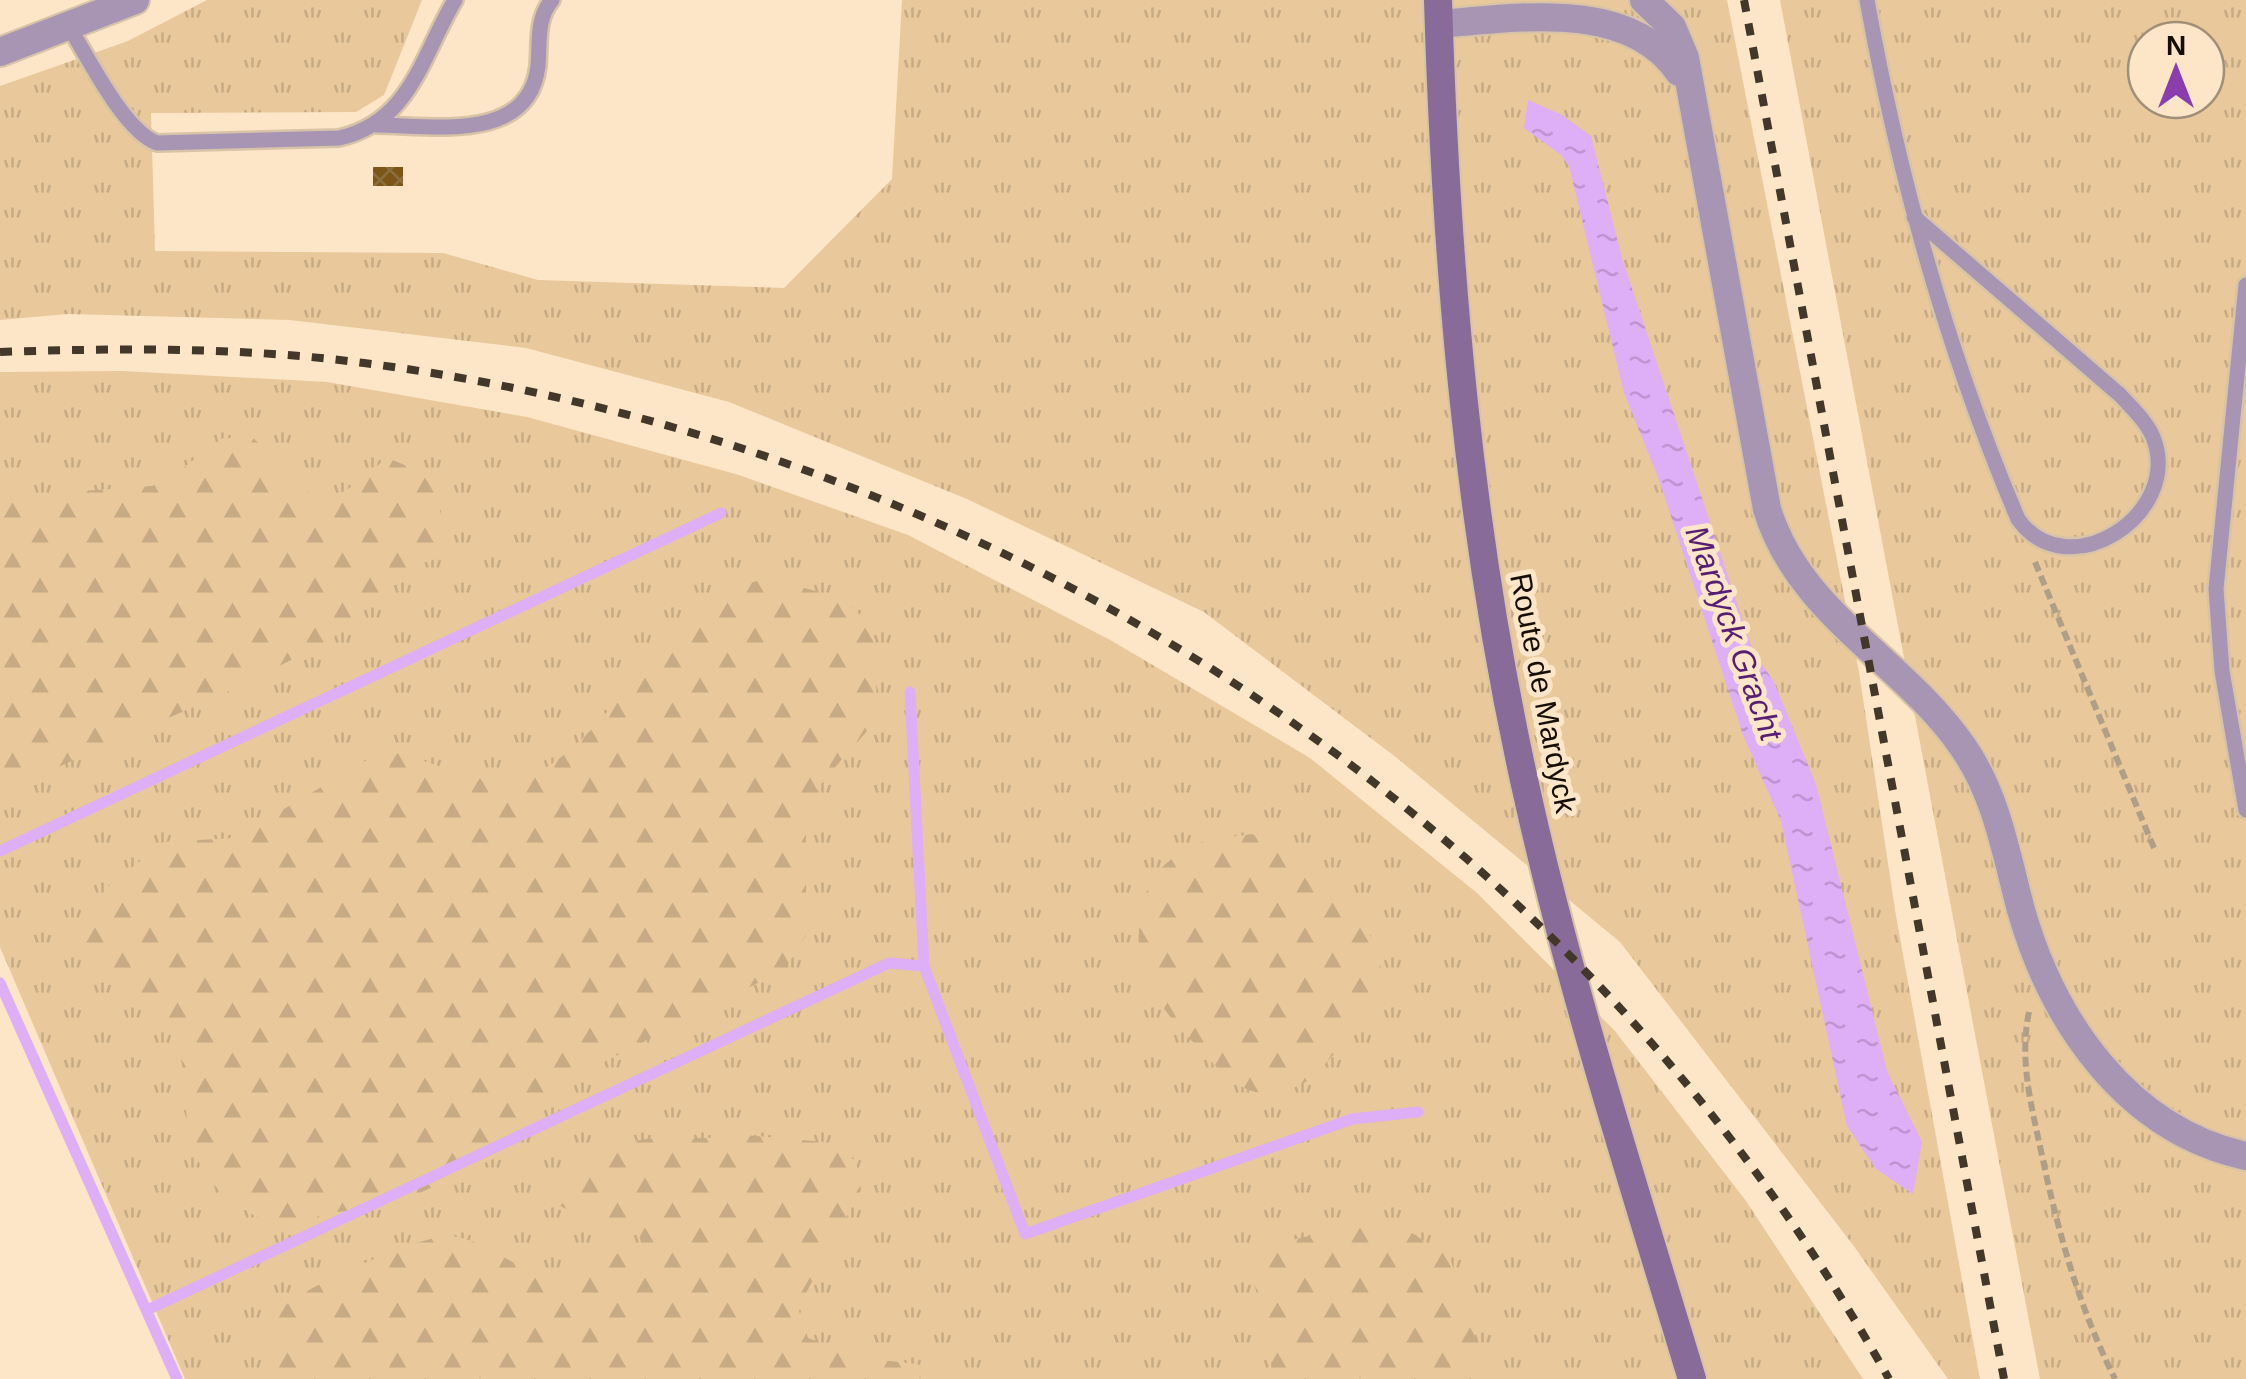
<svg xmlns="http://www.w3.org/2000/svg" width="2246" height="1379" viewBox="0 0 2246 1379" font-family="Helvetica,sans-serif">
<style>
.grass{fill:url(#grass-tufts);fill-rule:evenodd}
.forest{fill:url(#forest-firs)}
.water{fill:url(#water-ripples)}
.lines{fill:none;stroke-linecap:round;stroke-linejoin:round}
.stream{stroke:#deaef7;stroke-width:11}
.building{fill:url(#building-cross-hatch)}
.service-casing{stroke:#d7c3a8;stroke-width:20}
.minor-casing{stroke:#d7c3a8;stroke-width:32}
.secondary-casing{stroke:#d7c3a8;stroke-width:32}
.path{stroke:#b09f87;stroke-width:6;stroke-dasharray:10 5;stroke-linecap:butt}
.service{stroke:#a894b3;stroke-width:15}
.minor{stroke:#a894b3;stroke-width:28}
.secondary{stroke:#886b98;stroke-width:28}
.rail{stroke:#423729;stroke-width:8;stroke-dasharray:12 12;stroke-linecap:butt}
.labels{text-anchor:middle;stroke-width:10;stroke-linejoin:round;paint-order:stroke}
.street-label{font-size:30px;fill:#160e04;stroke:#fce6c7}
.water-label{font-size:32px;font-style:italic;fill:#591e72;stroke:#fce6c7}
</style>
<defs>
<pattern id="grass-tufts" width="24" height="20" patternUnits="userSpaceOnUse" patternTransform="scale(2.5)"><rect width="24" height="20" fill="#e9c89b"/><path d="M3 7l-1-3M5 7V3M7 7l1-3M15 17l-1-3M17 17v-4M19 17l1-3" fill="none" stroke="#c7ab84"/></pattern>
<pattern id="forest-firs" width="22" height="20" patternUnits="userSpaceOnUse" patternTransform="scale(2.5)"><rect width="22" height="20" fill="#e9c89b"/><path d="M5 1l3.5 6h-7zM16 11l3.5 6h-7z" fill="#c7ab84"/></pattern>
<pattern id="water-ripples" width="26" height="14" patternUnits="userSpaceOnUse" patternTransform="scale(2.5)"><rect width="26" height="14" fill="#deaef7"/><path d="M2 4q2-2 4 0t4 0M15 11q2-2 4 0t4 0" fill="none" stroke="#be94d2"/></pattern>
<pattern id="building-cross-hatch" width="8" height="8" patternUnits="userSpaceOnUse" patternTransform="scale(2.5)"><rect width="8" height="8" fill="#7b5618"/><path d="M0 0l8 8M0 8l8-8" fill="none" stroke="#8a6e3f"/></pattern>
</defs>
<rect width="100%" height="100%" fill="#fce6c7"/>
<path class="grass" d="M207,0H422L384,95L356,112L151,113L155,251L443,253L538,280L784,288L892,179L902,0H1727L1859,672L1896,916L1980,1379H1948L1853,1245L1620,942L1397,758L1204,612L967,499L729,402L526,348L290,320L68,314L0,320V86L128,41Z
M1780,0H2246V1379H2040ZM2146,40H2206V100H2146Z
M123,371L327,382L527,417L739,475L908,535L1112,641L1310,758L1477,893L1615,1031L1746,1201L1863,1379H185L0,947V372Z"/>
<path class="forest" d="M223,438H253L275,458L284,482C343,512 342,489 388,458L435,478C444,508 434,515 451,545L446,556L403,569L331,640L227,692L31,779L0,773V497L152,486C177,478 198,453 223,438Z
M769,578L844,599L863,618L877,645L876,713L868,730L823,781L806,811V935L785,969L598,1065L553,1104L514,1127L500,1156L387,1208L324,1213L289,1233C219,1200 189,1177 185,1097C184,1072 181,1045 168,1022C145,985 100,966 65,942L66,930L96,916L105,889L164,842L235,838L382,751C423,754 478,789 516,780C588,763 640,657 693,612C716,592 741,585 769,578Z
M1252,834C1302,858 1403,930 1377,997C1367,1022 1338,1048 1321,1069C1306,1087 1275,1098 1252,1091C1229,1084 1210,1060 1194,1043C1175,1024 1156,1001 1144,976C1134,956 1139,907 1149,886C1158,866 1180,851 1200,843C1215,836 1236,837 1252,834Z
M734,1134L825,1142L856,1161L861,1190L798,1308L808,1338L862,1358L917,1364L953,1379H285L270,1354C271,1343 270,1326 275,1316C288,1292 419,1236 448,1236C478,1236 523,1271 552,1284L641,1243L637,1227L568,1210L551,1201L555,1180C586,1158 624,1137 664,1138C689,1138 709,1140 734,1134Z
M1351,1226L1412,1233L1450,1258L1488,1379H1275L1253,1277L1275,1244Z"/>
<path class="water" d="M1528,100L1562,115L1591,136L1622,258L1753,651L1774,682L1816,784L1887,1071L1922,1142L1913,1194L1876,1169L1847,1126L1781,821L1743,735L1658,477L1624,393L1569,166L1561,155L1524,128Z"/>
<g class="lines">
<path class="stream" d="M910,692L924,966L1025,1234L1352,1119L1418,1112
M0,851L721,513
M0,983L177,1379
M147,1310L889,963L924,966"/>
</g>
<path class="building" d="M373,167H403V186H373Z"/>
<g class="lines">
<defs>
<path id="service" d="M1867,0C1899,178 1947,352 2018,519C2067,589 2184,514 2153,437C2146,421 2132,408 2120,395L1914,217
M69,27C89,58 123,130 157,143L339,138C411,122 422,55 455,0
M376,125C431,125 529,144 538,66C540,42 536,19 552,0
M2246,285L2216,589L2222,671L2246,810"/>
<path id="minor" d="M1644,0L1672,27L1685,58L1767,509C1799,614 1903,660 1963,747C1997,796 2006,854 2021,910C2053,1022 2127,1130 2246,1156
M1439,24C1522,17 1630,0 1679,72
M0,52L135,0"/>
<path id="secondary" d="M1438,0C1446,265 1468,529 1526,789C1570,988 1633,1183 1692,1379"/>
</defs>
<use href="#service" class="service-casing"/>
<use href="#minor" class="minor-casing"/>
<use href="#secondary" class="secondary-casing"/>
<path class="path" d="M2035,562L2154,848
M2029,1012C2019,1059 2031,1104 2041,1151C2058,1232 2078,1305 2115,1379"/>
<use href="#service" class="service"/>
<use href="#minor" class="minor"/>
<use href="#secondary" class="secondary"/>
<path class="rail" d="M1744,0L2004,1379
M0,352C122,348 242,347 364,363C996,445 1577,818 1889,1379"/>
</g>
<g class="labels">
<g class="street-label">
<text transform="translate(1543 693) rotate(79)" y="10">Route de Mardyck</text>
</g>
<g class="water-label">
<text transform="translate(1734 633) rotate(70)" y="11">Mardyck Gracht</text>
</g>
</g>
<g transform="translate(2176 70)"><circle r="48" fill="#fce6c7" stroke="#a09079" stroke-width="2.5"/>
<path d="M0-8L18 38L0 25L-18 38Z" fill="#8b3dae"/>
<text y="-15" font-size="28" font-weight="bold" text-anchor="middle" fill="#160e04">N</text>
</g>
</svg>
